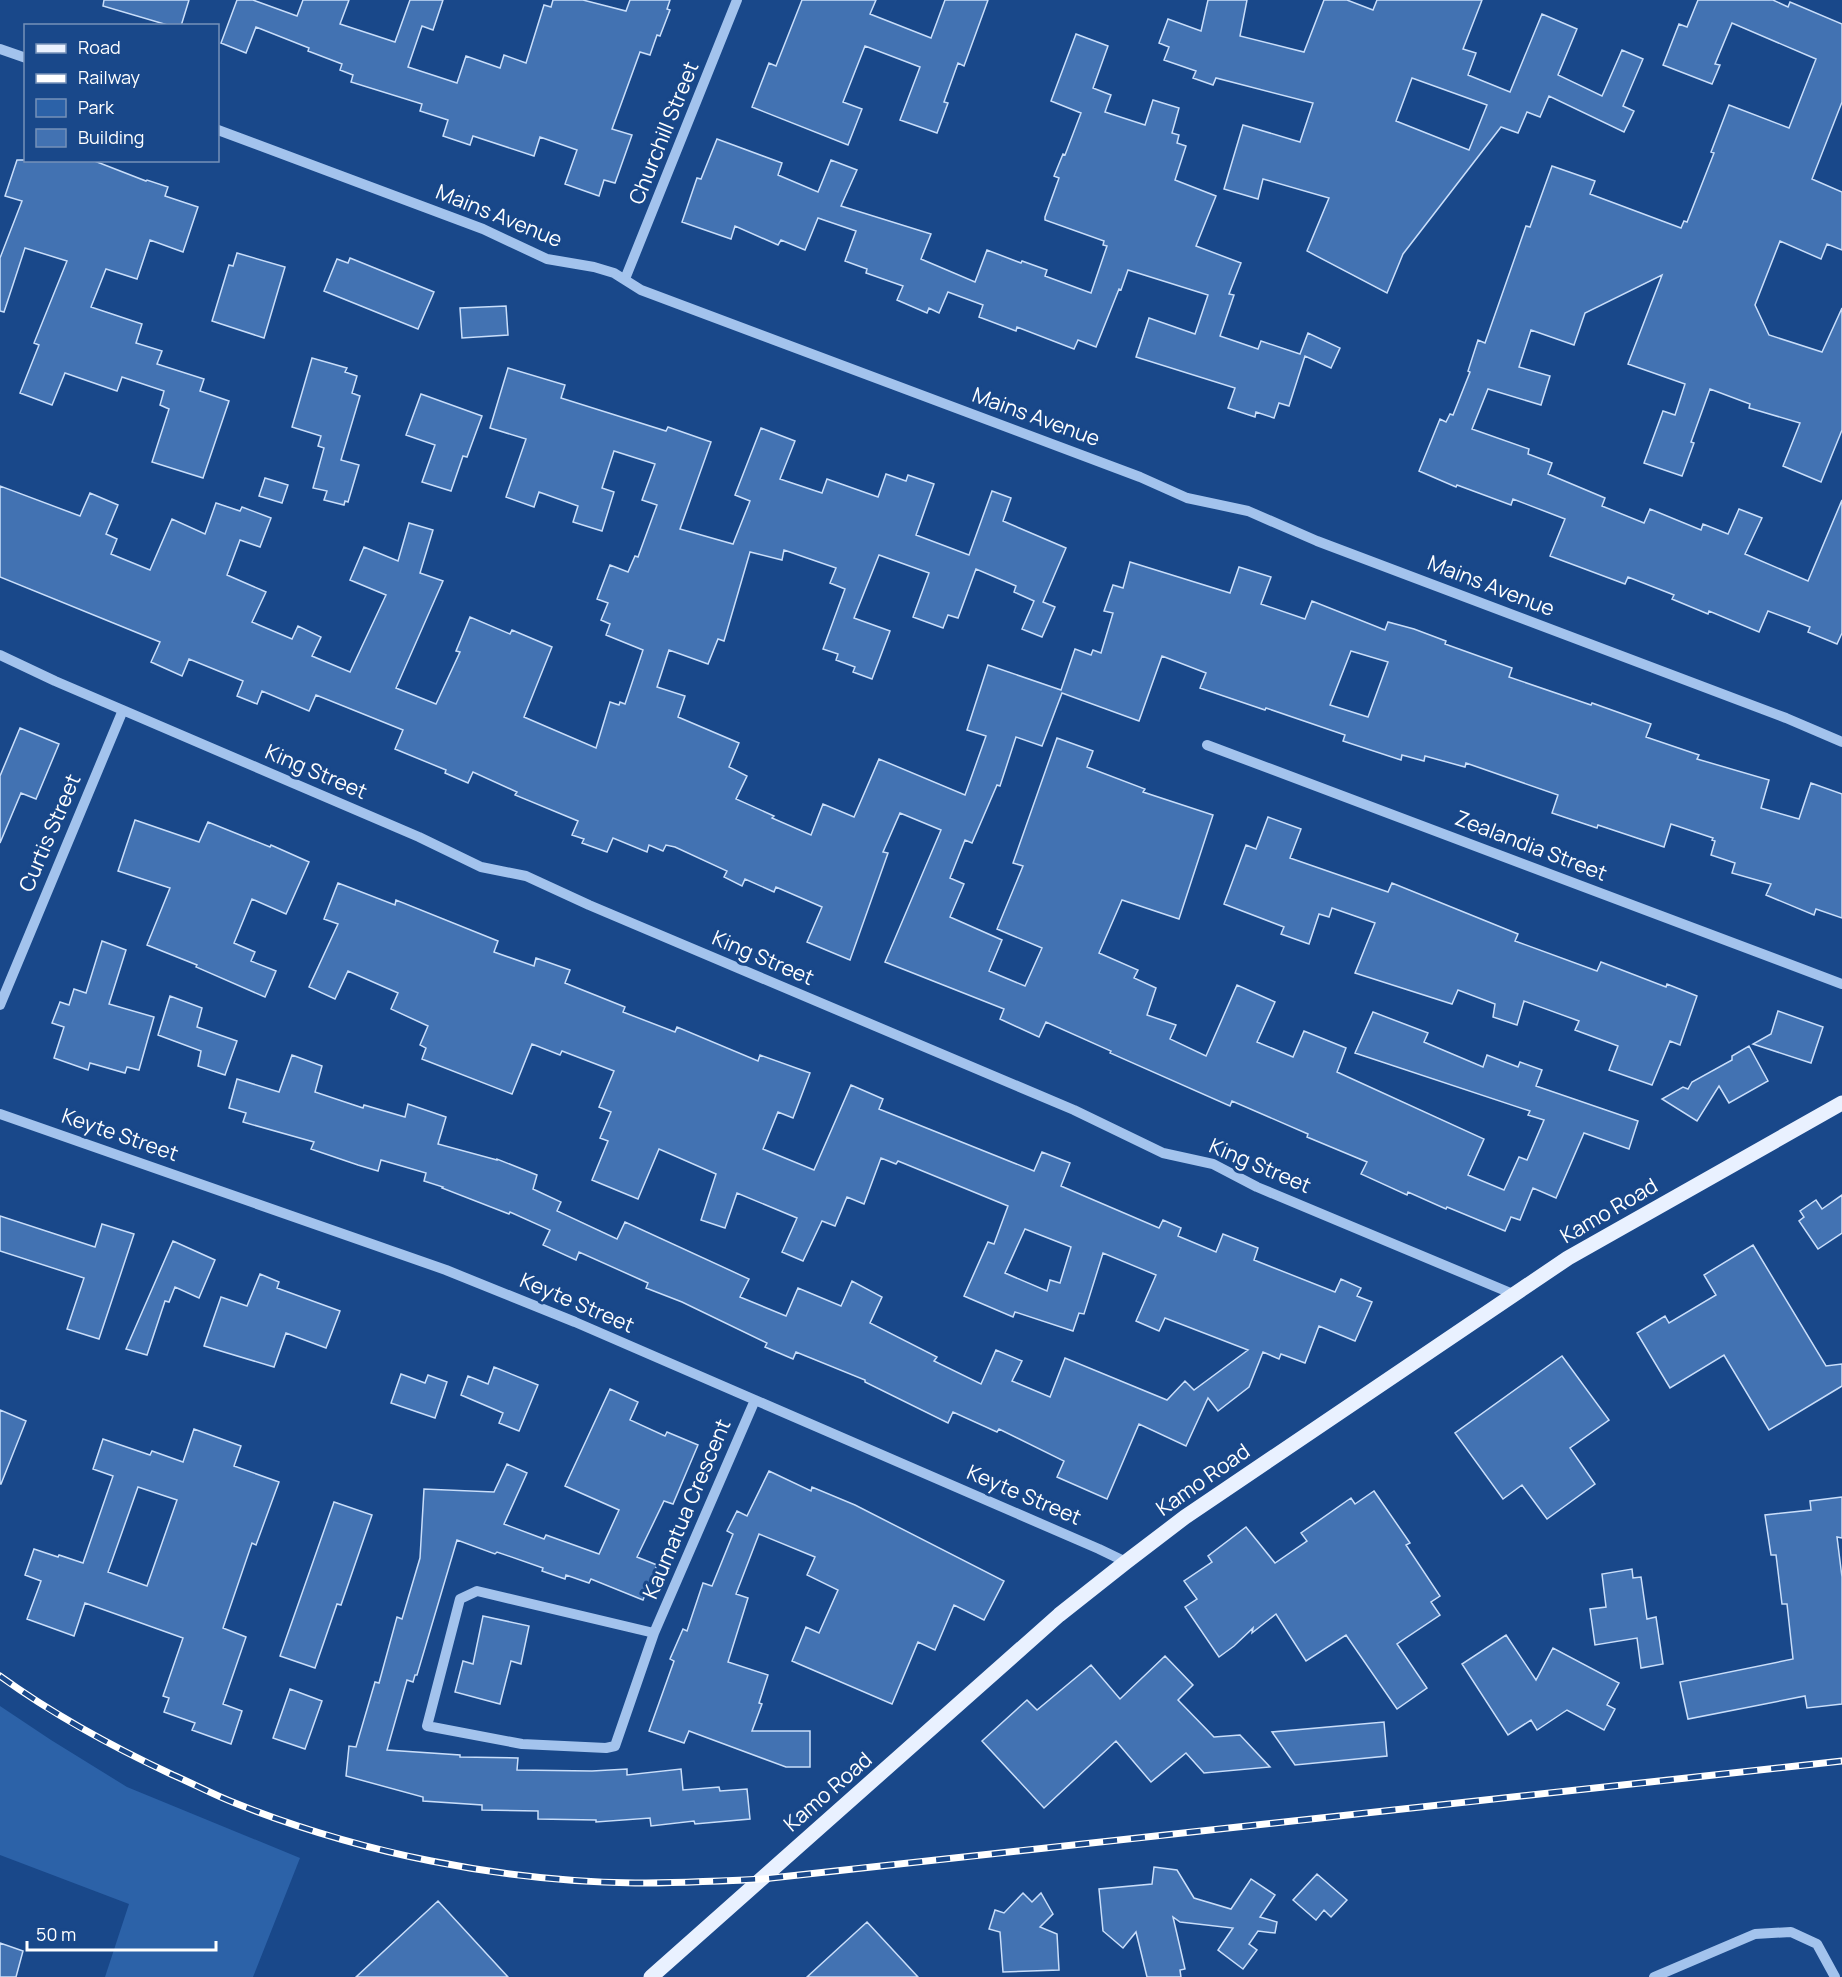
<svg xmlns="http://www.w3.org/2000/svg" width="1842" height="1977" viewBox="0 0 1842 1977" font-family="Manrope,sans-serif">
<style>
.green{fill:#2c62a8}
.building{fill:#4272b2;stroke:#c9defa;stroke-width:1.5;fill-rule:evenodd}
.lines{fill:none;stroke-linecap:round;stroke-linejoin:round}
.minor{stroke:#a3c3ed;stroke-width:10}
.major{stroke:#e9f1ff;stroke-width:15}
.rail-casing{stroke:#fff;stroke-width:7}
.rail{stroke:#19488a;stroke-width:4.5;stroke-dasharray:14;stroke-linecap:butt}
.labels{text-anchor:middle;stroke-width:6;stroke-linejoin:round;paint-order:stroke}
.street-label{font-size:21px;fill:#fff;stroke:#19488a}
</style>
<rect width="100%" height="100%" fill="#19488a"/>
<path class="green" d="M0,1706L51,1740L127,1787L300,1858L253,1977H105L129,1904L0,1855Z"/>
<path class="building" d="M104,0H189L181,26H171L103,6Z
M237,0H253L297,16L303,0H349L340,24L395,42L410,0H443L433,30L422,26L408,67L457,83L466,56L500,68L504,55L526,63L544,5L551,7L553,0H583L626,11L630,0H670L667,9L670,10L660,36L657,35L650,55L640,52L612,129L632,135L615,183L604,180L599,196L565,184L577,150L540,137L534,156L473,136L470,145L443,136L448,120L420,111L422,104L351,82L353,75L340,70L342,64L308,51L309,48L256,27L246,53L221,43Z
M802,0H876L870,14L931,38L945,0H988L964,66L958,63L944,102L948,103L937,133L900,120L920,67L865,46L843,102L862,109L848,145L752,107L769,63L776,66Z
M1208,0H1247L1240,36L1304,52L1324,0H1347L1373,10L1377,0H1482L1463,49L1476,53L1468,75L1510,92L1542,14L1577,29L1558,75L1602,96L1622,50L1643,59L1623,106L1634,111L1624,132L1549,96L1540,117L1527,112L1518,133L1501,127L1403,254L1387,293L1307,251L1329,198L1263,179L1258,199L1224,189L1243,125L1300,142L1313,103L1216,78L1213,85L1193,78L1196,71L1164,60L1169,47L1159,43L1168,19L1201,31ZM1412,78L1487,105L1469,150L1396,121Z
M1698,0H1773L1788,7L1790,2L1842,24V102L1812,179L1842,192V250L1827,244L1821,259L1780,241L1755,305L1769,335L1822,352L1842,308V430L1821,482L1783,466L1800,423L1749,408L1750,404L1710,389L1691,442L1694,443L1682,476L1644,463L1663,411L1675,415L1685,384L1628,364L1662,275L1585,313L1574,345L1531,330L1519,367L1550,376L1541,405L1488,389L1472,429L1529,449L1528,454L1552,463L1548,474L1605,498L1602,506L1644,523L1650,509L1701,530L1703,524L1728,534L1739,509L1762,518L1745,554L1808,581L1842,500V633L1837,644L1808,632L1810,627L1768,611L1759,632L1709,611L1708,614L1672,599L1674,595L1628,577L1625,584L1550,556L1565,519L1513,499L1511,505L1457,485L1456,487L1419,471L1440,419L1446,422L1450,414L1453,415L1470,372L1468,371L1478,340L1485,343L1526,226L1530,227L1552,166L1595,181L1590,194L1681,228L1684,221L1687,222L1714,153L1711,152L1729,105L1789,128L1816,59L1732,23L1715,64L1720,65L1712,84L1663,65L1679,24L1687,27Z
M1076,34L1108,46L1093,88L1111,95L1105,112L1145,125L1153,100L1179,108L1172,133L1179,135L1177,143L1186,146L1175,180L1216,196L1196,246L1241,263L1229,294L1234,295L1220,336L1258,349L1261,341L1300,354L1308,333L1340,348L1331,368L1305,356L1289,406L1279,403L1274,418L1256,412L1255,417L1228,408L1235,388L1136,357L1149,318L1195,334L1208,295L1128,270L1121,290L1119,289L1096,347L1078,340L1074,349L1017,327L1016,331L979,317L983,305L948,292L939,313L929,308L927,313L897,300L903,286L866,273L867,269L845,261L856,231L818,218L805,250L781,240L778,245L735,226L731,239L682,222L697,178L701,179L717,139L782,163L778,175L818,192L831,160L857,170L841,206L931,234L921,259L975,282L987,250L1021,263L1022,261L1047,270L1045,276L1091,293L1107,246L1103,245L1104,241L1045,220V217L1059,178L1054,176L1063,154L1065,155L1081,113L1051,101Z
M17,160H92L146,181L147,180L168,187L165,196L198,207L183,252L150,240L137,279L106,269L91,307L142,324L136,343L162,351L157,364L204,379L200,391L229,401L203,478L152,462L169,409L160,405L164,391L122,377L117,391L65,373L52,405L20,393L39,345L34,343L67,261L25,248L4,312L0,311V258L22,201L5,196Z
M237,253L285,267L264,338L212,321L229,265L233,266Z
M350,258L434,292L418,329L324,291L337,259L348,263Z
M506,306L508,335L462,338L460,308Z
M312,358L347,368L345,372L357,376L352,393L360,396L341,460L359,465L348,502L345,501L344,505L324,500L327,491L313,488L324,448L318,446L321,436L292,427Z
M508,368L565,385L561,398L666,431L668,427L711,442L680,529L733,544L750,501L735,495L761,428L795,441L780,479L822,493L827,479L878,497L886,474L906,481L908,475L934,484L916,535L969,555L992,491L1011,498L1003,521L1066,548L1043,602L1055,607L1042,637L1022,629L1034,601L1014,592L1016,586L976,569L958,618L948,615L943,628L913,617L929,573L879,555L854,618L890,631L872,679L853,672L855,667L836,660L838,654L823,649L845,589L830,583L836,568L784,550L782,560L750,552L724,641L718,639L708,664L669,650L657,687L685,696L678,717L739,743L729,767L747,776L736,799L774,816L772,818L811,835L823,804L854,817L879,759L965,795L986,736L967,730L988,665L1061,690L1075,649L1091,655L1093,650L1101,653L1113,613L1104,611L1113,585L1123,588L1130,562L1230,593L1239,567L1271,577L1261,604L1305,619L1312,601L1385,630L1388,622L1414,629L1446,641L1445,644L1512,668L1509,677L1591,705L1592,703L1651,724L1646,737L1699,755L1697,759L1769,780L1761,808L1799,819L1811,783L1842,794V918L1816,909L1814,915L1766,895L1771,884L1732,873L1735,863L1711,855L1715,841L1712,840L1713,838L1671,824L1664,847L1598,825L1597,828L1552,813L1558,795L1466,763L1465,767L1425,756L1424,761L1402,755L1401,760L1343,741L1345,735L1266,708L1265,710L1200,688L1206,673L1162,656L1139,721L1062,693L1042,746L1016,737L1000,786L997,785L972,843L965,840L950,878L964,884L950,917L1002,940L989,971L1025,986L1042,948L997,929L1023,866L1013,863L1057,738L1093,751L1087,767L1145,789L1143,792L1213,815L1179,919L1122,900L1099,953L1138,970L1134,978L1156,988L1147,1015L1176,1025L1170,1039L1206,1056L1237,985L1275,1002L1257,1042L1293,1057L1304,1031L1346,1048L1337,1072L1484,1139L1468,1175L1504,1190L1519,1157L1527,1160L1544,1120L1528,1115L1530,1111L1355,1053L1373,1012L1428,1033L1424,1042L1483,1067L1487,1055L1518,1067L1520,1062L1542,1070L1536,1086L1638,1121L1629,1149L1584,1133L1556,1198L1533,1188L1520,1220L1511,1217L1505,1231L1447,1207L1446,1209L1408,1192L1407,1195L1361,1174L1367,1162L1307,1137L1308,1134L1232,1101L1230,1106L1110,1053L1111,1051L1046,1022L1039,1037L1000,1019L1004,1009L885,962L941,830L900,813L883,852L888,853L850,960L807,942L822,907L776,887L774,892L745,879L742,886L724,877L727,871L675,847L666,845L663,851L649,845L647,852L613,838L607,852L582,843L584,839L572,835L578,821L515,795L517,792L473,772L468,783L445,773L446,770L395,749L403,730L316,695L309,711L262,691L257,704L237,696L243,681L189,659L182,676L151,662L160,642L0,577V486L80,516L90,493L118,505L106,534L117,539L111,554L150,570L172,519L205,534L216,503L240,511L242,507L271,518L260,547L240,540L227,575L266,592L252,622L292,639L298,626L321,637L312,656L350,672L386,595L350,580L364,547L398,561L409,523L433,530L420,573L443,581L396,688L436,704L460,652L456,651L470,617L510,634L512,630L552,647L524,717L596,748L610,702L619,705L620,702L625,704L643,650L606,635L610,624L601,620L608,603L597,599L610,565L628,572L635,556L638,557L657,505L642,500L655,464L614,451L602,488L614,492L602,531L573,522L578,506L539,492L534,507L506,497L526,439L490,428ZM1351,651L1388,662L1368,717L1330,705Z
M421,394L482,416L467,457L463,456L451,491L422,482L435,445L406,435Z
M265,478L288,485L282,503L259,496Z
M20,728L59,744L36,799L21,793L0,843V776Z
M1268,817L1301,829L1290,858L1388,892L1392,883L1518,934L1515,941L1597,971L1601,962L1666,987L1667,984L1697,996L1680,1045L1670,1041L1652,1085L1609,1070L1618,1046L1575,1030L1579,1021L1524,1001L1517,1025L1493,1017L1495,1004L1458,990L1452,1004L1355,973L1375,923L1332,908L1329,917L1319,914L1309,944L1281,934L1284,927L1224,904L1246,845L1256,849Z
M135,820L199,842L208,822L270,847L271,845L309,862L286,914L252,899L234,943L255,952L251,961L276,971L265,997L196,967L197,965L147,945L170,888L118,871Z
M338,883L395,905L396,900L498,941L494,952L534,966L536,958L570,970L565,983L625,1007L623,1012L675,1032L677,1027L758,1061L760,1055L810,1073L793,1118L778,1112L763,1149L814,1170L851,1085L883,1099L879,1109L1034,1171L1042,1152L1070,1163L1061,1186L1159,1228L1163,1220L1181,1228L1178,1236L1216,1252L1223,1234L1258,1248L1254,1260L1335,1292L1341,1279L1361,1288L1357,1296L1372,1302L1355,1341L1319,1326L1305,1363L1281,1354L1279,1359L1263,1352L1249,1387L1218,1411L1208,1398L1186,1446L1139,1424L1107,1499L1057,1477L1064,1461L999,1429L997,1432L953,1412L948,1423L865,1382V1380L796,1352L793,1359L765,1347L767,1343L682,1302L646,1288L648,1283L579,1252L576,1260L543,1245L550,1230L510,1212L509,1214L442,1188L443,1187L424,1181L426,1173L381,1160L378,1171L358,1165L311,1149L314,1142L243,1122L246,1113L229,1108L237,1079L279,1092L292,1055L322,1066L315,1092L363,1108L364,1105L405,1117L408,1104L446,1117L438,1144L497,1160V1159L537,1175L533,1189L561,1202L557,1211L617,1239L625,1222L749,1279L740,1297L786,1316L798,1288L841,1306L852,1281L882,1297L870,1323L937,1357L934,1361L981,1384L996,1350L1022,1361L1012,1381L1050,1397L1065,1358L1167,1400L1185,1381L1194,1390L1248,1350L1165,1318L1159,1331L1136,1321L1156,1275L1103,1253L1084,1314L1079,1313L1073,1331L1015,1312L1013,1317L964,1296L988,1242L994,1244L1008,1206L898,1161L896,1164L881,1158L864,1204L847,1197L835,1226L822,1221L803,1261L782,1252L797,1218L737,1193L725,1228L701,1220L716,1174L659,1149L638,1199L592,1180L608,1141L600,1138L611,1112L599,1107L614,1071L562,1051L560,1055L532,1044L512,1094L422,1059L426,1048L420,1045L428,1026L391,1009L398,993L348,971L335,999L309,987L338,924L324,919ZM1025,1229L1071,1247L1060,1283L1050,1280L1047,1291L1005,1273Z
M102,941L126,950L109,1004L154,1017L139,1070L127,1067L125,1073L90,1063L88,1070L54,1058L64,1027L52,1023L60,1002L69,1005L74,989L86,993Z
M170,996L202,1008L197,1027L237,1041L225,1075L198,1066L201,1051L158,1035Z
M1778,1011L1823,1027L1811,1063L1753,1044L1771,1034Z
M1749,1046L1768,1081L1729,1103L1719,1086L1697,1121L1662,1099L1683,1087L1688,1089L1692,1082L1732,1060V1056Z
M1842,1195V1233L1818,1249L1799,1221L1804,1217L1800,1211L1816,1200L1822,1209Z
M0,1216L95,1247L102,1224L134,1234L99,1339L67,1329L84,1278L0,1251Z
M173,1241L215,1260L199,1298L175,1287L169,1302L165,1301L147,1355L126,1349Z
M1753,1245L1826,1366L1842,1364V1386L1769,1430L1724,1355L1670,1388L1637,1333L1665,1316L1669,1323L1716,1295L1704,1275Z
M260,1274L279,1282L277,1288L340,1311L326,1348L286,1333L274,1367L204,1346L221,1297L247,1306Z
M1562,1356L1609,1420L1570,1448L1595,1484L1547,1519L1522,1485L1503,1499L1455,1433Z
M494,1367L538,1385L519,1431L499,1423L503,1413L461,1395L468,1376L488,1384Z
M401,1374L425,1383L428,1375L447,1382L435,1418L391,1403Z
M610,1389L638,1402L630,1420L665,1436L667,1432L698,1445L673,1504L664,1501L637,1557L657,1565L643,1600L591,1579L589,1583L566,1575L565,1579L542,1571L543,1568L497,1552L495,1554L457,1540L417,1675H415L413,1682L407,1680L387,1750L460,1755V1757L518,1758L517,1770L592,1771L627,1769V1775L681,1769L683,1790L719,1787L720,1791L747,1789L750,1819L695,1824L694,1821L651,1826L650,1818L596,1822V1820L538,1819V1811L482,1810V1805L423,1801V1797L346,1776L349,1746L356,1747L375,1682L379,1683L397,1617L402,1619L420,1558L424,1489L494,1492L507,1464L527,1473L504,1524L544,1539L546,1535L599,1554L619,1510L565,1486Z
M0,1410L26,1421L1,1484H0Z
M194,1429L241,1446L234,1466L279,1482L256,1545L252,1543L223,1628L246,1637L223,1704L242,1711L231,1744L192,1730L195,1723L164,1712L169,1698L163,1696L183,1638L85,1603L74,1636L27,1619L41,1581L25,1575L34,1549L58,1557L59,1555L83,1563L113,1476L93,1469L103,1439L150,1455L152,1451L183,1462ZM138,1487L177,1500L147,1586L108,1572Z
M769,1471L811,1491L812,1487L855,1505L1004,1581L984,1620L954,1605L935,1650L918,1642L892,1704L792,1661L806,1627L819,1633L838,1590L807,1575L815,1557L759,1534L736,1594L748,1598L728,1662L768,1675L759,1703L762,1704L752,1731H810V1767H786L689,1731L684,1743L649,1731L674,1661L670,1659L683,1629L687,1631L703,1583L712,1586L733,1534L727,1531L737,1511L747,1516Z
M1374,1491L1410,1543L1406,1545L1440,1596L1431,1602L1440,1615L1397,1644L1427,1688L1397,1709L1346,1635L1306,1661L1276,1614L1252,1633L1253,1628L1234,1646L1219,1657L1185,1607L1197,1599L1184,1581L1212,1562L1208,1556L1246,1527L1275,1563L1307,1541L1301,1533L1351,1498L1355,1504Z
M1842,1497V1538L1837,1537L1842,1577V1704L1807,1708L1805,1696L1688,1719L1680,1682L1793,1659L1787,1604H1782L1776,1555H1771L1765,1515L1811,1510L1810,1501Z
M334,1502L372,1515L341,1605L337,1604L315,1668L280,1656Z
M1632,1569L1633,1578L1641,1577L1647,1619L1656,1617L1663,1664L1641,1668L1637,1638L1595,1645L1590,1609L1606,1607L1602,1574Z
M483,1616L529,1626L521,1664L511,1661L500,1704L455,1692L463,1661L473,1664Z
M1506,1635L1536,1680L1553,1648L1619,1683L1607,1705L1615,1709L1604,1730L1567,1710L1537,1730L1531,1720L1508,1735L1462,1664Z
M1165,1656L1193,1685L1178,1700L1214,1737L1240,1735L1270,1767L1204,1773L1186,1753L1151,1782L1116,1741L1044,1808L982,1741L1027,1700L1037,1710L1091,1665L1120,1699Z
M290,1689L322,1701L305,1749L273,1738Z
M1384,1722L1387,1756L1295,1765L1272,1732Z
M1154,1867L1177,1870L1194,1898L1231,1909L1251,1879L1275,1895L1260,1917L1277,1922L1275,1933L1258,1931L1249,1944L1257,1950L1243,1969L1218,1950L1233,1928L1180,1922L1173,1917L1185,1969L1180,1970L1181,1977H1147L1136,1932L1123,1948L1103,1931L1099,1889L1152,1884Z
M1317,1874L1347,1900L1331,1917L1324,1910L1316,1920L1293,1900Z
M1023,1893L1032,1902L1041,1893L1053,1914L1040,1927L1057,1934L1059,1970L1003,1972L1000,1932L989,1929L995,1910L1004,1913Z
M438,1901L508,1977H356Z
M867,1922L918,1977H807Z
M0,1943L23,1951L16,1977H0Z"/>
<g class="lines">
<path class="minor" d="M0,49L26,58
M218,130L483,229L547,259L594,267L614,273L641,290L657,296L1140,477L1187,498L1248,511L1317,541L1786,718L1842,742
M625,279L737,0
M0,655L55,681L419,837L481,867L526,876L589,905L1074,1110L1163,1153L1213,1164L1257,1187L1513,1294
M1207,745L1842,984
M0,1005L123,710
M0,1114L446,1270L575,1322L1099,1549L1126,1562
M654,1633L477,1591L460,1599L427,1726L522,1744L606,1748L615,1746L654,1633L755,1400
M1654,1977L1755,1934L1791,1932L1817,1944L1835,1977"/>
<path class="major" d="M651,1977L1059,1615L1126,1562L1185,1517L1568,1258L1842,1103"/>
<defs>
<path id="rail" d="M0,1676C54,1715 113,1747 173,1775C194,1784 214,1795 235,1803C360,1853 500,1881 635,1883C677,1883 719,1881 762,1879L1842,1761"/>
</defs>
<use href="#rail" class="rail-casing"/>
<use href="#rail" class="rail"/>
</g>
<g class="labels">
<g class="street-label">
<text transform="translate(664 133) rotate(-68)" y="7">Churchill Street</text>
<text transform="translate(499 216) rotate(22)" y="7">Mains Avenue</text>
<text transform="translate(1036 417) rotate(20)" y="7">Mains Avenue</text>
<text transform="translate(1491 586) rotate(21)" y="7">Mains Avenue</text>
<text transform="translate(316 772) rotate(23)" y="7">King Street</text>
<text transform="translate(50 833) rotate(-67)" y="7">Curtis Street</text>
<text transform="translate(1531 846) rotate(21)" y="7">Zealandia Street</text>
<text transform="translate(763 958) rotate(23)" y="7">King Street</text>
<text transform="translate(120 1135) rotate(19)" y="7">Keyte Street</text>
<text transform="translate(1260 1166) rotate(23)" y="7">King Street</text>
<text transform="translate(1609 1211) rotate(-30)" y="7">Kamo Road</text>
<text transform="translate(577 1303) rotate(23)" y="7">Keyte Street</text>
<text transform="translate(1203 1480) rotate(-35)" y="7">Kamo Road</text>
<text transform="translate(1024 1495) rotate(23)" y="7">Keyte Street</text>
<text transform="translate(687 1509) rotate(-67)" y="7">Kaumatua Crescent</text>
<text transform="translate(828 1792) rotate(-41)" y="7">Kamo Road</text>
</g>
</g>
<rect x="24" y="24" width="195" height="138" fill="#19488a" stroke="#7591b9" stroke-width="1.5"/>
<rect x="36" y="44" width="30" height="9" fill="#e9f1ff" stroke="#7591b9" stroke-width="1.5"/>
<text x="78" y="54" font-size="18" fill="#ffffff">Road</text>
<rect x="36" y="74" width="30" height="9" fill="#ffffff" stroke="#7591b9" stroke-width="1.5"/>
<text x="78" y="84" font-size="18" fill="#ffffff">Railway</text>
<rect x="36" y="99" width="30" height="18" fill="#2c62a8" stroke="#7591b9" stroke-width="1.5"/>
<text x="78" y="114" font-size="18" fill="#ffffff">Park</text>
<rect x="36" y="129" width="30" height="18" fill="#4272b2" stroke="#7591b9" stroke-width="1.5"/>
<text x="78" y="144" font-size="18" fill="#ffffff">Building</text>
<path d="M27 1941v9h189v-9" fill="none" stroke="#ffffff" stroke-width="3"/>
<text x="36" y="1941" font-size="18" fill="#ffffff" stroke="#19488a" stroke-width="4.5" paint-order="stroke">50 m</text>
</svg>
